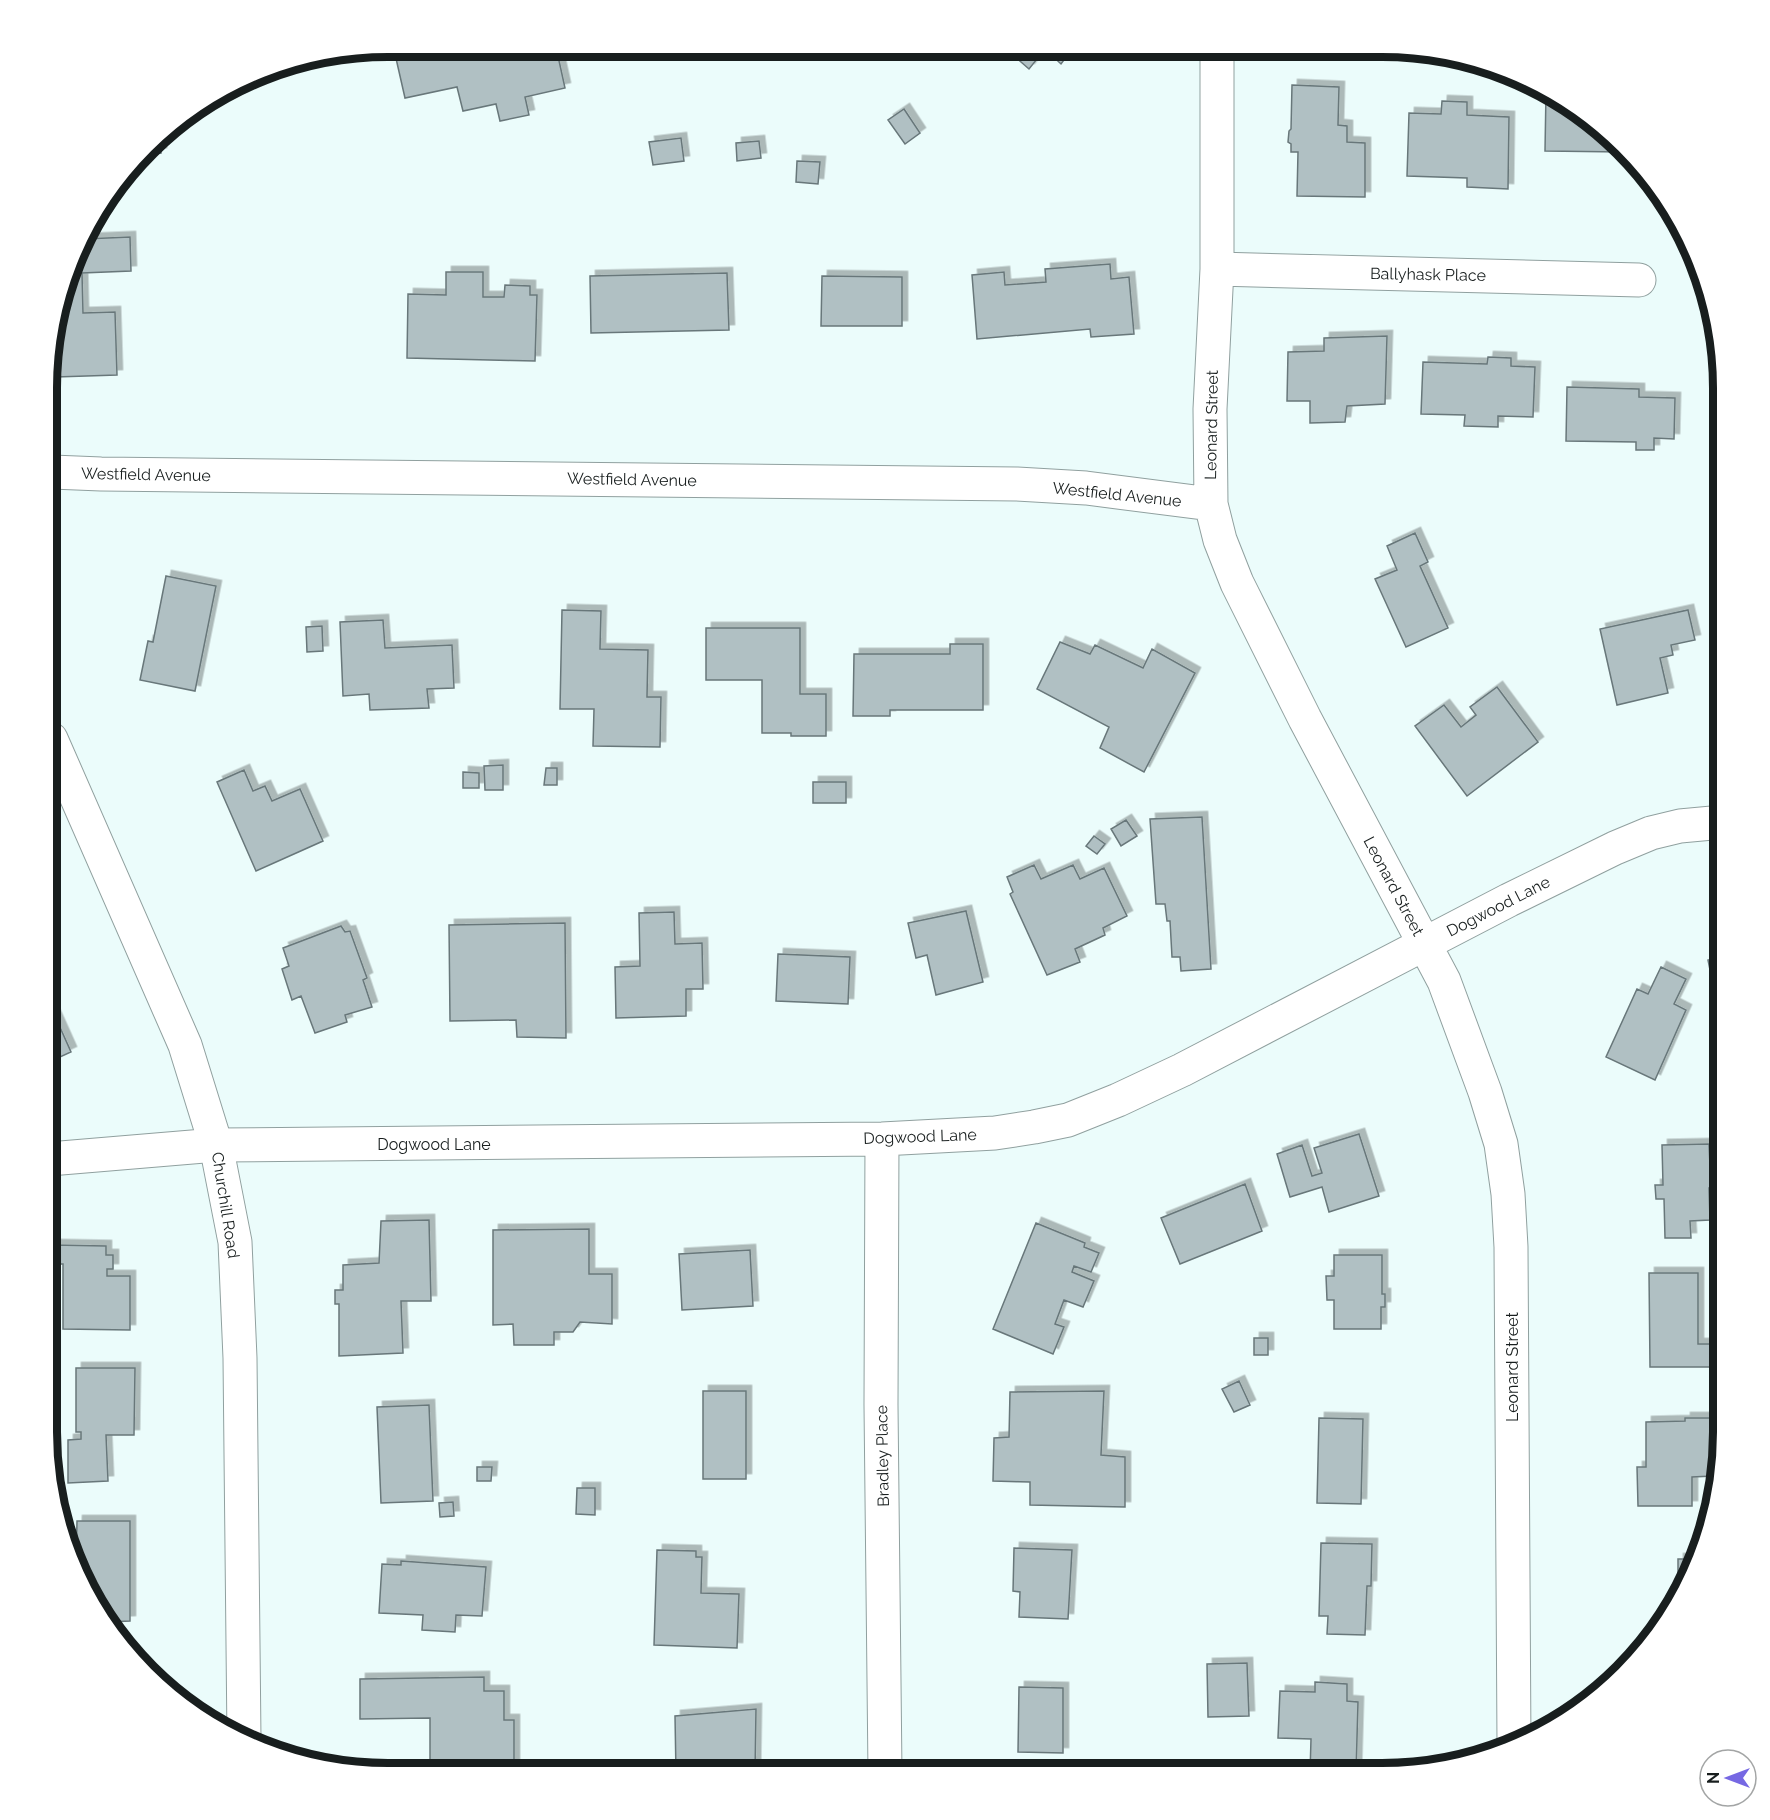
<svg xmlns="http://www.w3.org/2000/svg" width="1770" height="1820" viewBox="0 0 1770 1820" font-family="Raleway,sans-serif">
<style>
.building{fill:#b0c0c3;stroke:#68777a;stroke-width:1.5;filter:url(#shadow)}
.lines{fill:none;stroke-linecap:round;stroke-linejoin:round}
.minor-casing{stroke:#90a09f;stroke-width:35}
.tertiary-casing{stroke:#90a09f;stroke-width:35}
.minor{stroke:#fff;stroke-width:33}
.tertiary{stroke:#fff;stroke-width:33}
.labels{text-anchor:middle;stroke-width:6;stroke-linejoin:round;paint-order:stroke}
.street-label{font-size:16px;fill:#181e1e;stroke:#fff}
.rim{fill:none;stroke:#181e1e;stroke-width:8}
</style>
<defs>
<filter id="shadow"><feDropShadow dx="5.5" dy="-5.5" stdDeviation="0" flood-color="#0004"/></filter>
</defs>
<rect width="100%" height="100%" fill="#ebfcfb"/>
<path class="building" d="M429,47H556L565,88L525,97L529,115L500,121L496,104L463,111L457,87L405,98L395,54Z
M652,47H687L654,55Z
M1005,48H1073L1061,64L1045,49L1029,69Z
M1292,85L1339,87L1338,125L1347,126V142L1365,143V197L1297,196L1298,152H1291V144L1288,142L1289,131L1291,129Z
M1546,92H1552L1621,152L1545,151Z
M1442,101L1467,102V115L1509,117L1508,189L1467,187V178L1407,176L1409,113L1441,114Z
M904,109L920,133L905,144L888,120Z
M161,134V153L144,155Z
M681,138L684,161L653,165L649,142Z
M759,141L761,158L737,161L736,143Z
M797,161L820,162L818,184L796,182Z
M130,237L131,271L82,273L83,313L115,312L117,375L56,377L54,318L84,239Z
M1110,264L1111,279L1129,277L1134,334L1091,337L1090,329L977,339L972,275L1004,272L1005,285L1046,282L1045,269Z
M446,272H483V297H504L505,285L530,286V295H537L535,361L407,358L408,294L446,295Z
M727,273L729,330L591,333L590,276Z
M822,276L902,277V326H821Z
M1387,336L1385,404L1347,406L1345,422L1310,423V401H1287L1288,352L1324,351V338Z
M1488,357L1511,358V366L1535,367L1533,417L1498,416V427L1464,426L1465,415L1421,414L1423,362L1487,364Z
M1567,387L1639,389V397L1675,398L1674,439L1654,438V450H1636V442L1566,441Z
M1415,533L1428,562L1420,566L1448,628L1406,647L1375,579L1397,570L1387,546Z
M166,576L216,586L195,691L140,680L148,641L153,642Z
M562,610L601,611L600,649L648,650L647,697H661L660,747L593,746L594,709H560Z
M1688,610L1695,640L1671,645L1673,655L1660,658L1668,693L1617,705L1600,629Z
M383,620L385,648L452,645L454,688L427,689L429,708L370,710L369,694L343,696L340,622Z
M322,626L323,651L307,652L306,627Z
M706,628H800V694H826V736H791V733H762V680H706Z
M1060,642L1090,654L1095,645L1143,668L1152,649L1195,673L1144,772L1100,748L1109,727L1037,689Z
M950,644H983V710H890V716H853L854,654H950Z
M1497,687L1538,742L1467,796L1415,726L1444,705L1461,727L1476,715L1470,707Z
M503,765V790H485L484,766Z
M546,768H557V785H544Z
M244,770L253,791L265,786L272,801L300,789L323,841L256,871L217,782Z
M463,772L479,773V788H463Z
M813,782H846V803H813Z
M1202,817L1211,969L1181,971L1180,957H1172L1170,921H1167L1165,904H1156L1150,819Z
M1126,820L1137,836L1121,846L1111,829Z
M1094,836L1105,844L1097,854L1086,846Z
M1034,865L1041,879L1073,865L1080,879L1104,868L1127,916L1103,928L1105,935L1075,949L1080,962L1047,975L1010,894L1013,892L1007,877Z
M966,911L983,982L936,995L927,955L916,958L908,923Z
M674,912L675,944L702,943L703,989H686V1016L616,1018L615,967L640,966L639,913Z
M565,923L566,1038L517,1037L516,1020L450,1021L449,925Z
M341,926L345,932L350,931L367,978L363,980L372,1007L345,1015L347,1022L315,1033L301,996L292,1000L282,969L289,966L283,948Z
M778,954L850,957L848,1004L776,1001Z
M1723,957V1008L1718,1009L1708,960Z
M1661,967L1686,979L1674,1004L1686,1010L1655,1080L1606,1057L1637,989L1648,994Z
M50,1005L71,1052L49,1062Z
M1359,1134L1379,1196L1329,1212L1322,1187L1290,1197L1277,1154L1302,1145L1312,1176L1322,1173L1314,1148Z
M1709,1144L1710,1166L1723,1165V1187L1709,1188L1710,1220L1690,1221L1691,1238H1665L1664,1199H1656L1655,1185H1663L1662,1145Z
M1245,1184L1262,1231L1180,1264L1161,1218Z
M429,1220L431,1301H401L403,1353L339,1356V1304H335V1290H343V1265L379,1263L381,1221Z
M1036,1223L1085,1243L1084,1247L1099,1253L1091,1272L1074,1266L1072,1272L1094,1281L1083,1307L1064,1300L1055,1324L1064,1327L1053,1354L993,1329Z
M589,1229V1274H612V1324L580,1322L573,1332H554V1345H514L513,1324L493,1325V1230Z
M53,1245L106,1246V1255H113V1269H107V1276H130V1330L63,1329V1264H53Z
M750,1250L753,1306L682,1310L679,1254Z
M1334,1255H1382V1294H1385V1307H1381V1329H1334V1300H1327L1326,1276H1334Z
M1649,1273H1698V1344H1714V1367H1650Z
M1254,1338H1268V1355H1254Z
M76,1368H135L134,1435H106L108,1481L68,1483V1440L81,1439V1432H76Z
M1239,1381L1250,1405L1234,1412L1222,1389Z
M1711,1389H1723V1426H1713V1476L1692,1477V1506H1638L1637,1467H1646V1422L1685,1421V1418H1711Z
M703,1391H746V1479H703Z
M1104,1391L1101,1455L1125,1457V1507L1030,1505V1482L993,1481L994,1438L1009,1437L1010,1392Z
M429,1405L433,1501L381,1503L377,1407Z
M1319,1418L1363,1419L1361,1504L1317,1503Z
M477,1467H492L491,1481H477Z
M577,1488H595V1515L576,1514Z
M453,1502L454,1516L440,1517L439,1503Z
M77,1521H130V1621L107,1622L76,1563Z
M1321,1543L1372,1544L1371,1586H1367L1365,1635L1327,1634L1328,1616H1319Z
M1014,1548L1072,1550L1068,1619L1019,1617L1020,1592L1013,1591Z
M657,1550L696,1551V1557H702L701,1593L739,1594L737,1648L654,1645Z
M1678,1559H1696L1678,1602Z
M401,1561L486,1567L482,1616L456,1615L455,1632L422,1630L423,1615L379,1613L382,1564L401,1565Z
M1247,1663L1249,1716L1208,1717L1207,1664Z
M484,1677V1691H504V1720H514V1770L430,1772V1718L360,1719V1679Z
M1315,1682L1347,1684V1701L1358,1702L1356,1773H1310L1311,1739L1278,1738L1280,1691L1315,1692Z
M1019,1687L1063,1688V1753L1018,1752Z
M756,1709L755,1773H676L675,1716Z"/>
<g class="lines">
<defs>
<path id="minor" d="M1217,49V269L1210,409L1211,504L1220,540L1237,583L1305,719L1444,981L1485,1092L1501,1144L1508,1194L1511,1247L1514,1744
M1217,269L1639,280
M52,472L101,474L1017,484L1086,488L1211,504
M882,1139L881,1405L885,1773
M49,1159L216,1145L882,1139L995,1133L1034,1127L1068,1120L1118,1100L1182,1070L1509,900L1615,848L1651,833L1680,826L1723,822"/>
<path id="tertiary" d="M51,739L185,1045L216,1145L235,1242L240,1358L244,1739"/>
</defs>
<use href="#minor" class="minor-casing"/>
<use href="#tertiary" class="tertiary-casing"/>
<use href="#minor" class="minor"/>
<use href="#tertiary" class="tertiary"/>
</g>
<g class="labels">
<g class="street-label">
<text transform="translate(1428 274) rotate(1)" y="6">Ballyhask Place</text>
<text transform="translate(1211 425) rotate(-89)" y="6">Leonard Street</text>
<text transform="translate(146 474) rotate(1)" y="6">Westfield Avenue</text>
<text transform="translate(632 479) rotate(1)" y="6">Westfield Avenue</text>
<text transform="translate(1117 494) rotate(6)" y="6">Westfield Avenue</text>
<text transform="translate(1394 886) rotate(62)" y="6">Leonard Street</text>
<text transform="translate(1498 906) rotate(-27)" y="6">Dogwood Lane</text>
<text transform="translate(920 1136) rotate(-2)" y="6">Dogwood Lane</text>
<text x="434" y="1150">Dogwood Lane</text>
<text transform="translate(226 1205) rotate(81)" y="6">Churchill Road</text>
<text transform="translate(1512 1367) rotate(-90)" y="6">Leonard Street</text>
<text transform="translate(882 1456) rotate(-91)" y="6">Bradley Place</text>
</g>
</g>
<path d="M0 0H1770V1820H0ZM388 57H1382A331 331 0 0 1 1713 388V1432A331 331 0 0 1 1382 1763H388A331 331 0 0 1 57 1432V388A331 331 0 0 1 388 57Z" fill="#fff" fill-rule="evenodd"/>
<path class="rim" d="M388 57H1382A331 331 0 0 1 1713 388V1432A331 331 0 0 1 1382 1763H388A331 331 0 0 1 57 1432V388A331 331 0 0 1 388 57Z"/>
<g transform="translate(1728 1778) rotate(270)"><circle r="28" fill="#ffffff" stroke="#a3a5a5" stroke-width="1.5"/>
<path d="M0-4.5L10 22L0 15L-10 22Z" fill="#7668e3"/>
<text y="-9" font-size="16" font-weight="bold" text-anchor="middle" fill="#181e1e">N</text>
</g>
</svg>
